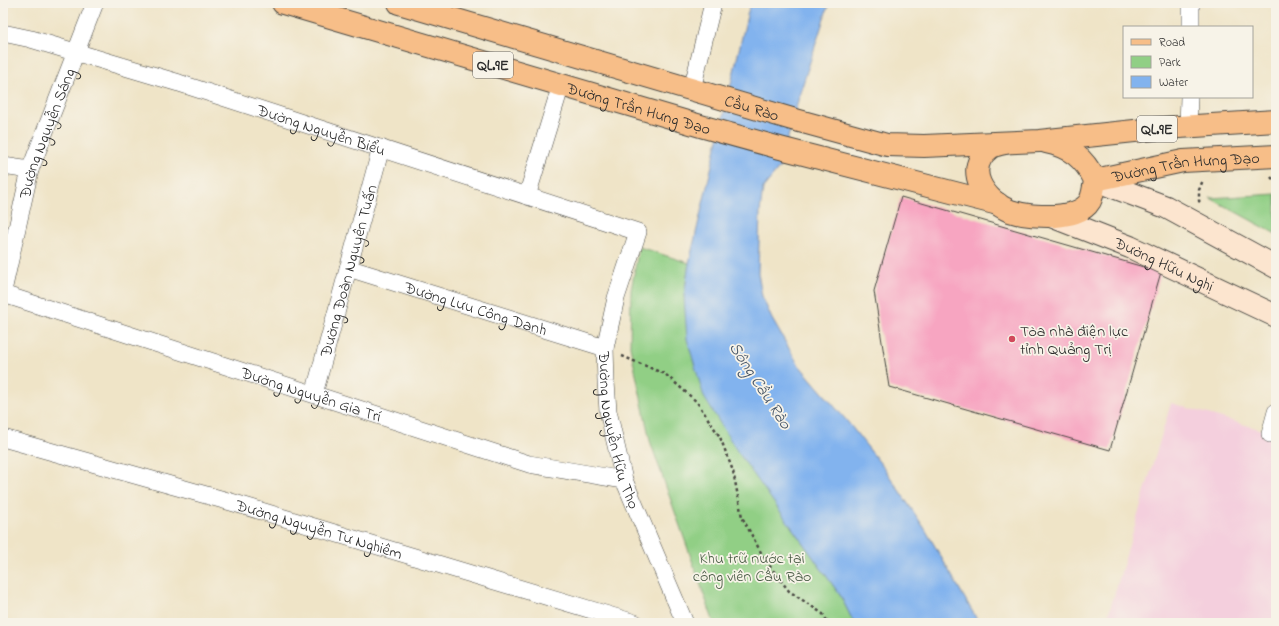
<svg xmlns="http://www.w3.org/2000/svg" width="1279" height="626" viewBox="0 0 1279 626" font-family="'Indie Flower',sans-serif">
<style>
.built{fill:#f4cfdd}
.green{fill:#91cf85;stroke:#5e7d58}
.water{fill:#82b3ee;stroke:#566f8c}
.building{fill:#f7a5c1}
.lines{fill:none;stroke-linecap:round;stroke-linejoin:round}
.minor-casing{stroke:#484742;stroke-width:18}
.secondary-casing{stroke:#484742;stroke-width:24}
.primary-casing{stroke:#484742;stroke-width:24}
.path{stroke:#484742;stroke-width:2.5;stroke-dasharray:3 3;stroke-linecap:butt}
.minor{stroke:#fff;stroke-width:17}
.secondary{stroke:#fce5cf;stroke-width:22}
.primary{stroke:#f7be88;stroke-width:22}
.poi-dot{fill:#d1495b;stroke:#f7f3e8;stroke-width:1.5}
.labels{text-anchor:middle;stroke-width:3.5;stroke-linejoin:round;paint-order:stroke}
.shield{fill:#f7f3e8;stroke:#686764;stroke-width:1}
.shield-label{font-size:15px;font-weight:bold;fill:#2b2b2b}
.street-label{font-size:16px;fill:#2b2b2b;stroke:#f7f3e8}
.poi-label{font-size:16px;fill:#2b2b2b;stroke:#f7f3e8;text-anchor:start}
.park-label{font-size:16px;fill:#4a5c46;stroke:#f7f3e8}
.water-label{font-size:17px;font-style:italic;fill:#455466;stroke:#f7f3e8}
</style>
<rect width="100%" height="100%" fill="#f7f3e8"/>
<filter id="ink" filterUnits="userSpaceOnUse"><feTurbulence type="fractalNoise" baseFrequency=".025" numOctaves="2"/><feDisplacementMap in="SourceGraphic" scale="8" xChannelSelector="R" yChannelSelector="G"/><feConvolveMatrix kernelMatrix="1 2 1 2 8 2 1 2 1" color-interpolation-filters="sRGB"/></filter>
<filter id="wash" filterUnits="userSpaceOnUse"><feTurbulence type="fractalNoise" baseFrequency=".012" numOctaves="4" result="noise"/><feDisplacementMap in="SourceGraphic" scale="16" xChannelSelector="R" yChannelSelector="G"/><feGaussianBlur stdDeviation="0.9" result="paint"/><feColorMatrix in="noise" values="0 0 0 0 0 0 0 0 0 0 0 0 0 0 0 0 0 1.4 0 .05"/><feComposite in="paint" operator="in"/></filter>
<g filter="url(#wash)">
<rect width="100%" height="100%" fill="#efe4c7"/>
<path class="built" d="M1171,403L1276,434V623H1106Z"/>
<path class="green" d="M1276,194V234L1210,198Z
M639,247L689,263L684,296L777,507L840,595L854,623H714L650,441L630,346L631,290Z"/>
<path class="water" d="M750,3H829L800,93L780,167L763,188L760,212L758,273L762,296L772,319L798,364L847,421L884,468L925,529L979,623H854L840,595L737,451L704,397L687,339L684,296L689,263Z"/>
<g id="blocks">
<path class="building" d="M901,197L1161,272L1110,450L889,387L874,291Z"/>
</g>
</g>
<g filter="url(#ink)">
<use href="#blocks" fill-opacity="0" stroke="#484742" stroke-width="1"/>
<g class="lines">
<defs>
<g id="minor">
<path d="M1191,27V3"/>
<path id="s1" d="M3,33L31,39L179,83L638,232L616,298L605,348L606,382L608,411L624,480L685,623"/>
<path d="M692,89L713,3"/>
<path d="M1188,127L1189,97"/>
<path d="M3,166L30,170"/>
<path d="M527,196L561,85"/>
<path id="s2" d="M348,268L605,348"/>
<path id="s3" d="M3,291L30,170L95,3"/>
<path id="s4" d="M3,294L529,464L624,480"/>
<path id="s5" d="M314,394L381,148"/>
<path d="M1270,434L1276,412"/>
<path id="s6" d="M3,438L231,502L635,623"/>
</g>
<g id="secondary">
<path d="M1095,180L1166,207L1276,267"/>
<path id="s7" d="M1051,216L1130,247L1276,316"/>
</g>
<g id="primary">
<path id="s8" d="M283,3L704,127L780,148L998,204"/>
<path id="s9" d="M399,3L792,119L887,145L924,146L1039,141L1163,128L1276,121"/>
<path d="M1005,143C1000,144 994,145 990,148C962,169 985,201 1010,211C1025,216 1039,216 1055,216C1067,215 1083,213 1090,201C1093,195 1094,187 1095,180C1084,158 1070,147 1046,142"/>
<path id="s10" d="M1095,180L1183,161L1276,156"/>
</g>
</defs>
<use href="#minor" class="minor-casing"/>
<use href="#secondary" class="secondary-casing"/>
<use href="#primary" class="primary-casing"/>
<path class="path" d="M1271,177L1276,183
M1200,202L1199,201V190L1203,180
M622,356L665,374L697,402L720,437L733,471L742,517L765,560L789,591L823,614L828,623"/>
<use href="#minor" class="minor"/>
<use href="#secondary" class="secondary"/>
<use href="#primary" class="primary"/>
</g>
</g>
<circle class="poi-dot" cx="1012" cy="339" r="4"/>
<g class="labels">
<g class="shield">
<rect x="473" y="52" width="40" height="26" rx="3"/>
<rect x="1137" y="116" width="40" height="26" rx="3"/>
</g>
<g class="shield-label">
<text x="493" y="70">QL.9E</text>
<text x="1157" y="134">QL.9E</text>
</g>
<g class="street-label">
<text dy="6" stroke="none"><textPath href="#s9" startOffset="368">Cầu Rào</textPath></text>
<text dy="6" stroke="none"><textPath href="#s8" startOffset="371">Đường Trần Hưng Đạo</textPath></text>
<text dy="6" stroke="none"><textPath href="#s1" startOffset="333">Đường Nguyễn Biểu</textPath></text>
<text dy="6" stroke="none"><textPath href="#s3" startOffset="164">Đường Nguyễn Sáng</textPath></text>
<text dy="6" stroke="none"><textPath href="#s10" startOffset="92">Đường Trần Hưng Đạo</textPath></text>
<text dy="6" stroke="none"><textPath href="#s7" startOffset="123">Đường Hữu Nghị</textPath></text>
<text dy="6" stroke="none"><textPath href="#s5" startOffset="128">Đường Đoàn Nguyên Tuấn</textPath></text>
<text dy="6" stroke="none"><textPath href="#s2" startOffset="134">Đường Lưu Công Danh</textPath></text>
<text dy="6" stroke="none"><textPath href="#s4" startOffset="324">Đường Nguyễn Gia Trí</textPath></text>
<text dy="6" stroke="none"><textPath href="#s1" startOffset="870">Đường Nguyễn Hữu Thọ</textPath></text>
<text dy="6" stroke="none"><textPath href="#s6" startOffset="329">Đường Nguyễn Tư Nghiêm</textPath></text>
</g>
<g class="poi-label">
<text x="1020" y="336">Tòa nhà điện lực<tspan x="1020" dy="18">tỉnh Quảng Trị</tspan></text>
</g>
<g class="park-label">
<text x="752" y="563">Khu trữ nước tại<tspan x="752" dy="18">công viên Cầu Rào</tspan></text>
</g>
<g class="water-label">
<text transform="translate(761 385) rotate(57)" y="6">Sông Cầu Rào</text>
</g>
</g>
<rect width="1279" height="626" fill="none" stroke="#f7f3e8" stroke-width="16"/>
<rect x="1123" y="26" width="130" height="72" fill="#f7f3e8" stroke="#a5a39c"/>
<rect x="1131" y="39" width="20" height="6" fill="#f7be88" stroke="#a5a39c"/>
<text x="1159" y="46" font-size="12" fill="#2b2b2b">Road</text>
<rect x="1131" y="56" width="20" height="12" fill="#91cf85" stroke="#a5a39c"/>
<text x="1159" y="66" font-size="12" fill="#2b2b2b">Park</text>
<rect x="1131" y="76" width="20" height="12" fill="#82b3ee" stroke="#a5a39c"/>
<text x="1159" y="86" font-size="12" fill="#2b2b2b">Water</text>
</svg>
